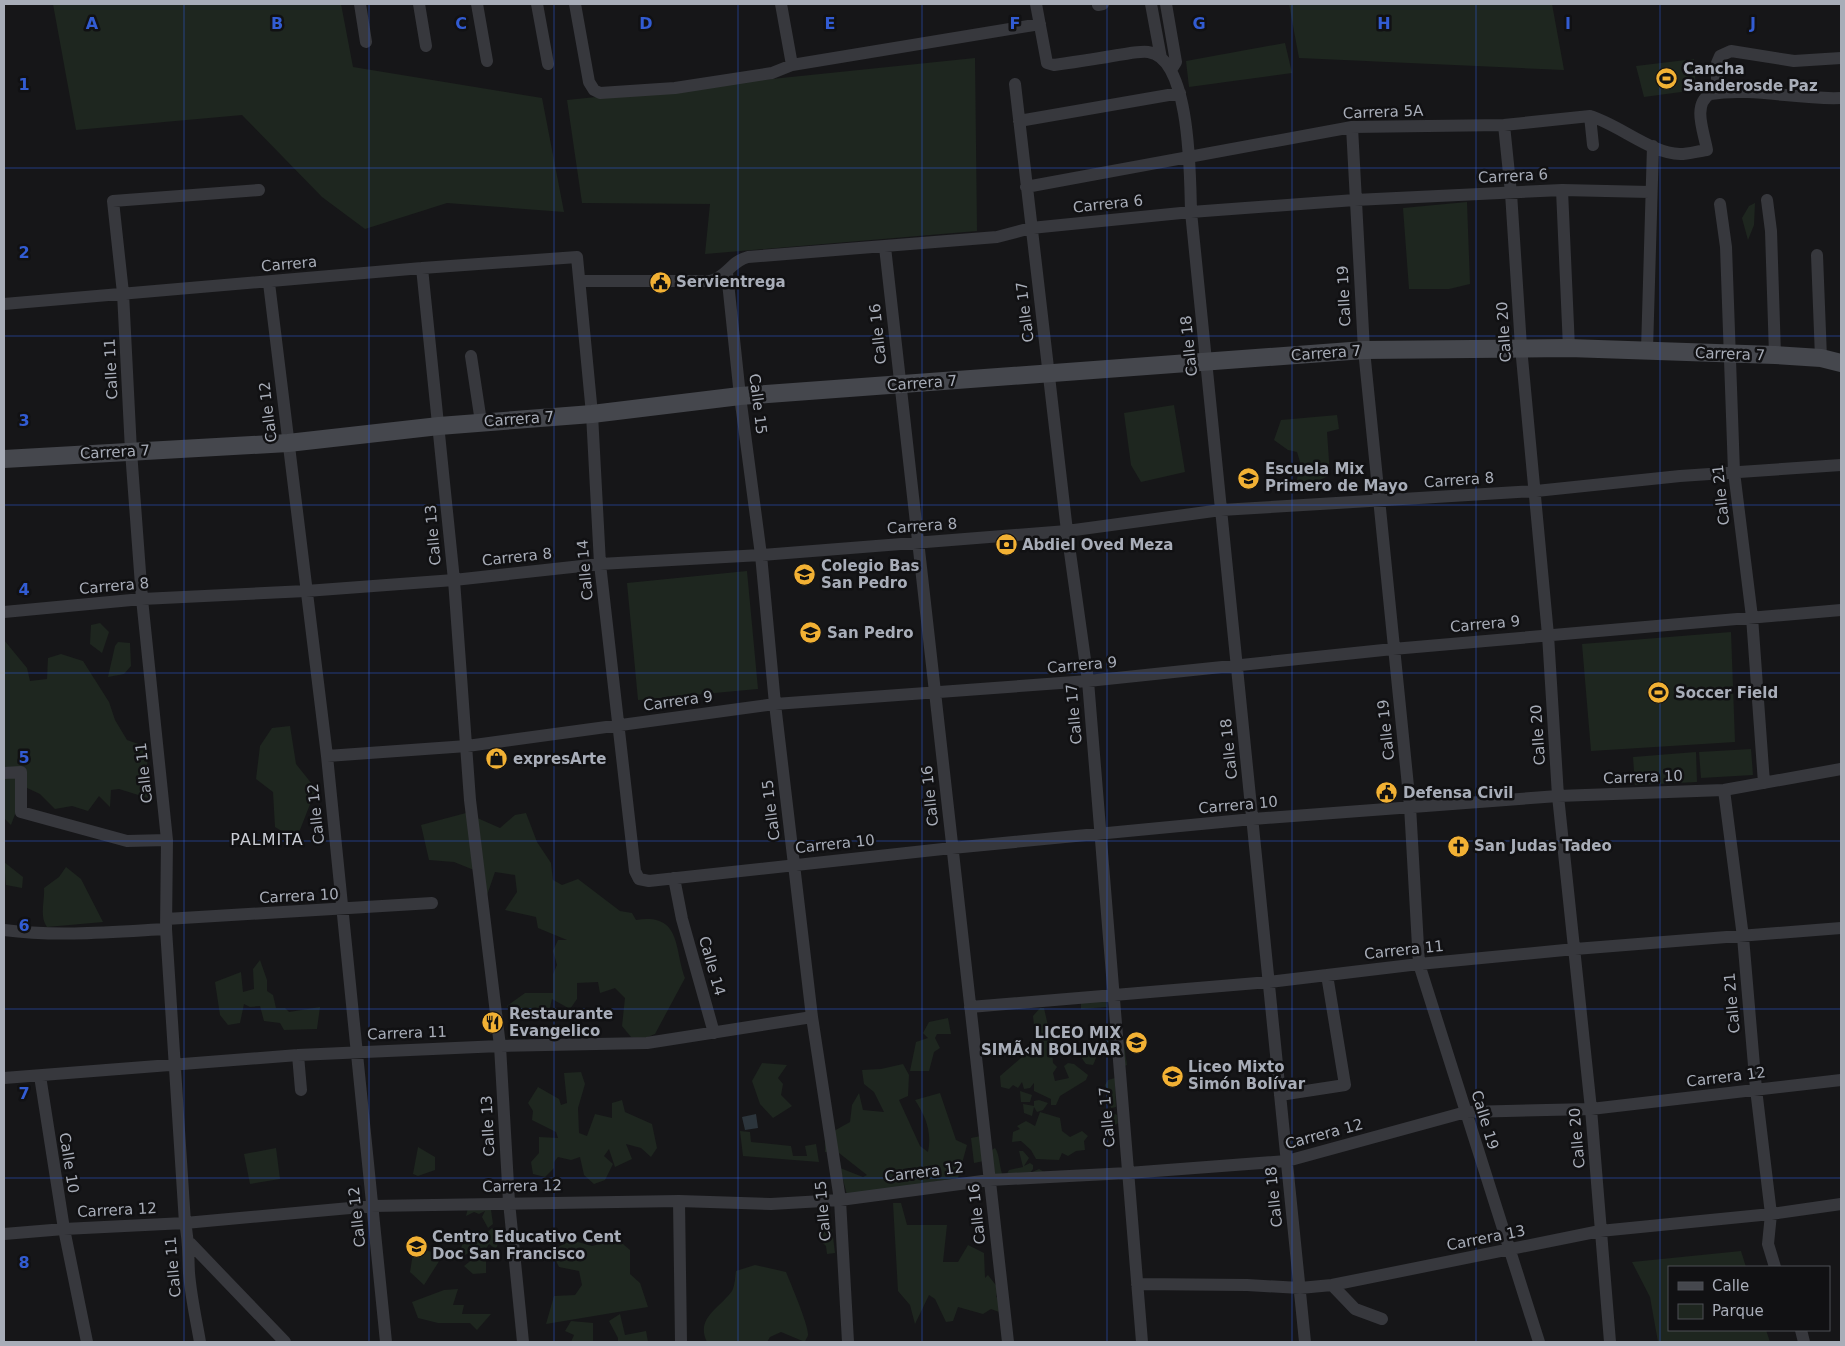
<svg xmlns="http://www.w3.org/2000/svg" width="1845" height="1346" viewBox="0 0 1845 1346" font-family="'DejaVu Sans',sans-serif">
<style>
.green{fill:#1e261f}
.water{fill:#2c353c}
.lines{fill:none;stroke-linecap:round;stroke-linejoin:round}
.street{stroke:#37383d;stroke-width:12}
.secondary{stroke:#45474d;stroke-width:18}
.grid{fill:none;stroke:#325cd3;stroke-width:1;stroke-opacity:0.55}
.labels{text-anchor:middle;stroke-width:5;stroke-linejoin:round;paint-order:stroke}
.poi-label{font-size:15px;font-weight:bold;fill:#a8adb8;stroke:#111113;text-anchor:start}
.street-label{font-size:15px;fill:#a8adb8;stroke:#111113}
.neighbourhood-label{font-size:16px;letter-spacing:1px;fill:#c9ccd4;stroke:#111113}
.grid-label{font-size:16px;text-anchor:middle;font-weight:bold;fill:#325cd3;stroke:#111113;stroke-width:5;stroke-linejoin:round;paint-order:stroke}
</style>
<rect width="100%" height="100%" fill="#161618"/>
<path class="green" d="M53,4H341L353,67L542,98L564,212L447,203L365,229L322,197L242,115L76,130Z
M1289,4H1552L1564,70L1299,58Z
M1285,43L1292,73L1189,87L1186,61Z
M975,58L977,231L705,254L710,204L582,203L567,100Z
M1694,59L1696,90L1644,97L1636,66Z
M1467,202L1470,284L1449,289H1409L1403,208Z
M1755,203L1754,225L1748,240L1742,218L1749,206Z
M1174,405L1185,472L1141,482L1131,465L1124,413Z
M1337,415L1339,429L1327,432L1330,475L1312,484L1297,480L1300,462L1297,452L1288,450L1274,440L1281,420Z
M747,571L758,689L638,700L627,583Z
M100,623L109,632L102,653L90,644L91,625Z
M1731,632L1735,742L1591,751L1582,644Z
M4,640L27,668L30,681L47,679L48,658L61,654L83,661L109,702L115,720L127,740L147,747L148,798L119,789L111,790L110,807L99,796L88,811L72,806L55,809L40,794L25,787L11,825L4,818Z
M118,642L130,643L131,666L124,674L108,677L115,646Z
M290,726L296,764L316,789L296,840L275,827L273,792L256,779L260,746L272,728Z
M1751,749L1753,775L1701,778L1699,752Z
M1696,752L1697,782L1635,785L1633,757Z
M466,813L500,828L515,815L526,813L537,842L551,863L553,880L562,885L578,879L620,911L632,913L636,920C682,913 674,949 685,978L655,1034L645,1038L631,1037L622,1026L625,998L615,988L600,993L598,982L577,983V999L570,1009L552,999L549,1012L536,1018L528,1013L520,1018H514L507,1006L525,993H553V974L557,965L553,951L558,940H567L538,928L536,917L505,910L517,892L515,875L495,872L486,898L479,872L454,862L429,860L421,825Z
M4,862L23,877L22,888L6,885Z
M66,867L81,879L103,922L47,927C39,916 45,901 44,888L59,877Z
M260,960L267,980V991L273,995L276,1008H285L289,1012L320,1007L317,1029L284,1030L280,1023L264,1021L260,1006L250,1007L244,1004L240,1023L228,1025L220,1015L215,982L241,972L243,992L254,989L253,969Z
M1106,1001L1107,1007L1081,1009V1003Z
M1040,1008H1044L1051,1039C1061,1044 1064,1042 1067,1055L1057,1051L1056,1047L1052,1052L1053,1063L1057,1067L1053,1073L1055,1081L1069,1078L1064,1066L1068,1063L1074,1064L1088,1075L1086,1080L1060,1096L1056,1105H1051V1099L1034,1091V1083L1030,1088L1024,1089L1022,1082L1018,1088L1013,1085L1009,1089L1001,1087L1000,1076L1036,1045L1033,1016Z
M948,1018L951,1034H937L935,1038L940,1048L934,1052L929,1071H910L916,1042L928,1038L923,1033L929,1022Z
M1109,1034L1123,1037L1127,1065L1122,1067L1118,1053L1104,1055L1101,1049Z
M1089,1040C1098,1050 1099,1053 1093,1065L1086,1064C1078,1055 1078,1046 1089,1040Z
M762,1063L787,1065L778,1078L783,1084L781,1095L792,1106L773,1118L760,1104L752,1081Z
M903,1064L909,1075L908,1096L899,1100L920,1146L928,1152C932,1132 926,1117 915,1100L940,1093L956,1140L967,1145L958,1178L847,1195L840,1168L863,1177L867,1175L839,1153L825,1152V1136L850,1122L852,1105L859,1093L863,1110L884,1112L874,1092L864,1084L862,1070L881,1069Z
M581,1072L585,1084L578,1108L579,1133L587,1136L595,1114L612,1118V1103L622,1100L625,1112L652,1124L657,1148L651,1157L641,1148L626,1144L632,1159L615,1167L609,1149L604,1156L613,1164L605,1180L594,1184L584,1175L580,1157L571,1160L558,1157L554,1162V1168L545,1177L533,1174L531,1162L539,1153V1137L558,1138L556,1132L532,1120L533,1111L528,1103L538,1087L559,1099L561,1105L567,1103L564,1073Z
M1115,1078L1116,1107L1111,1108L1105,1085L1108,1080Z
M1020,1091L1032,1095L1030,1102H1021Z
M1039,1100L1048,1103L1043,1110L1037,1112L1034,1107L1032,1116L1024,1113L1023,1104L1034,1106V1101Z
M1110,1111L1117,1115L1118,1123L1112,1128L1104,1124V1116Z
M1040,1112L1060,1118L1062,1131L1070,1137L1082,1131L1088,1136L1084,1141L1085,1150L1076,1151L1068,1156L1062,1153L1059,1160L1036,1159L1031,1150L1021,1141L1012,1142L1013,1132L1020,1129L1017,1126L1026,1121L1035,1126Z
M740,1131L750,1132L751,1142L791,1146L793,1156H807L805,1146L816,1144L819,1162L743,1156Z
M981,1136L984,1161L974,1163L971,1138Z
M418,1147L435,1157V1170L418,1176L413,1174Z
M276,1148L280,1179L250,1184L244,1154Z
M995,1148C1000,1155 999,1167 1003,1176L996,1178L987,1153Z
M1019,1151H1023L1029,1158L1024,1166L1030,1163L1033,1165V1169L1030,1173L1039,1169L1046,1173L1005,1177L1009,1170L1023,1167Z
M893,1203H901L907,1225H947L943,1262H958L968,1245L984,1253L985,1278L988,1275L998,1288L996,1297L1004,1300L1002,1313L991,1309L983,1314L958,1307L953,1321L946,1322L935,1299L929,1295L915,1324L910,1305L898,1291Z
M468,1208L491,1210L493,1224L488,1228L482,1217L485,1211L479,1214L474,1212L466,1216Z
M819,1212H830L835,1253L827,1254L826,1246L820,1240Z
M492,1228C498,1235 500,1240 496,1249L489,1244L484,1252H470L458,1259L466,1231L484,1235Z
M617,1239L630,1250V1274L640,1283L648,1307L546,1324L554,1296L575,1295L582,1285L579,1271L559,1267L551,1251L571,1240L592,1246Z
M414,1247L443,1255L424,1285L410,1272Z
M1741,1251L1746,1267H1669V1330H1766L1770,1342H1658L1650,1297L1632,1262Z
M479,1254L486,1257V1273L473,1274L464,1266Z
M755,1265L786,1272C790,1282 809,1326 808,1335C808,1336 805,1341 805,1342L781,1332L770,1337L767,1342H707C695,1318 720,1308 732,1291C735,1286 735,1277 736,1271Z
M458,1289L453,1305H464L462,1314H491L477,1330L470,1323H438L418,1318L412,1302L444,1290Z
M620,1314L625,1335L646,1331L648,1342H618V1338L609,1321Z
M571,1321L593,1323V1342H571L574,1335L565,1331Z"/>
<path class="water" d="M756,1114L758,1128L745,1130L742,1117Z"/>
<g class="lines">
<path class="street" d="M360,4L366,42
M419,4L426,46
M477,4L487,61
M537,4L548,64
M575,4L589,82L594,90L600,93L675,88L772,73L792,65L1040,24
M781,4L792,65
M1036,4L1047,63L1054,65C1075,62 1096,59 1118,55C1127,54 1138,51 1148,52C1191,57 1190,178 1191,212L1305,1342
M1151,4L1161,58
M1166,4L1176,62L1171,70
M1098,5L1103,4
M1015,84L1067,531L1088,681L1142,1342
M1717,93V63L1720,56L1731,51L1794,61L1841,58
M1590,116L1593,145
M1019,121L1180,93
M1504,125L1511,193L1521,347L1548,635L1558,796L1591,1109L1610,1342
M1352,127L1364,350L1410,806L1419,964L1539,1342
M1026,187L1352,127L1504,125L1590,116C1618,124 1652,154 1680,154C1689,154 1698,151 1707,150C1704,132 1692,105 1710,94C1753,87 1798,100 1841,98
M1562,190L1569,348
M1767,200L1771,231L1775,355
M1720,204L1726,247L1734,472L1752,617L1764,783
M885,247L1008,1342
M1817,255L1821,358
M422,268L454,580L470,800L500,1046L509,1202L523,1342
M727,273L740,396L761,555L775,704L812,1017L840,1200L848,1342
M580,281H710C727,277 731,261 748,257L997,237L1031,228L1191,212L1355,200L1562,190L1650,192
M269,283L327,756L386,1342
M4,304L422,268L577,257L592,414L600,564L635,871L639,879L649,881L952,848L1253,819L1558,796L1724,790L1841,769
M1647,350L1653,146
M471,356L481,422
M4,612L142,599L306,591L454,580L600,564L761,555L1067,531L1221,510L1536,491L1680,476L1841,465
M327,756L467,746L775,704L1088,681L1393,649L1841,610
M4,773L21,772V812L127,841L167,840
M1724,790L1743,937L1756,1089L1771,1214L1768,1244L1775,1267
M674,878L682,919L714,1033
M166,919L432,903
M4,930C57,937 113,932 166,929
M970,1007L1269,982L1419,964L1575,949L1841,928
M298,1055L301,1090
M40,1076L64,1229L87,1342
M4,1078L298,1055L500,1046L647,1043L812,1017
M1280,1095L1345,1085L1327,975
M679,1201L681,1342
M4,1234L64,1229L185,1223L372,1206L679,1201L771,1204L840,1200L990,1180L1128,1173L1287,1161L1466,1112L1591,1109L1841,1080
M190,1243L285,1342
M1137,1284L1247,1285L1300,1288L1332,1285L1600,1231L1771,1214L1841,1204
M1332,1285L1355,1309L1382,1319
M1801,1330L1804,1342
M200,1342C196,1319 191,1297 189,1273C188,1256 189,1241 185,1223L166,929L167,840L142,599L131,451L123,293L113,201L259,190"/>
<path class="secondary" d="M4,459L288,443L439,426L592,414L740,396L1364,350L1569,348L1775,355L1821,358L1841,363"/>
</g>
<path class="grid" d="M184,4V1342M369,4V1342M554,4V1342M738,4V1342M922,4V1342M1107,4V1342M1292,4V1342M1476,4V1342M1660,4V1342M4,168H1841M4,336H1841M4,505H1841M4,673H1841M4,841H1841M4,1009H1841M4,1178H1841"/>
<defs>
<symbol id="stadium-disc" viewBox="-11 -11 22 22"><circle r="9.5" fill="#f2b134" stroke="#111113"/><path d="M0-5a6.5 5 0 1 0 0 10a6.5 5 0 1 0 0-10ZM-3.5-1.8h7v3.6h-7Z" fill="#111"/></symbol>
<symbol id="civic-disc" viewBox="-11 -11 22 22"><circle r="9.5" fill="#f2b134" stroke="#111113"/><path d="M-.6-6.5H3V-4.5H.6V-3L4-1V1h2V6H-6V1h2V-1L-.6-3ZM-1.2 2.5V6h2.4V2.5Z" fill="#111"/></symbol>
<symbol id="school-disc" viewBox="-11 -11 22 22"><circle r="9.5" fill="#f2b134" stroke="#111113"/><path d="M0-5L7-2L0 1L-7-2ZM-4 1L0 2.5L4 1V4Q0 6-4 4Z" fill="#111"/></symbol>
<symbol id="bank-disc" viewBox="-11 -11 22 22"><circle r="9.5" fill="#f2b134" stroke="#111113"/><path d="M-6-4H6V4H-6ZM0-2.3a2.3 2.3 0 1 0 0 4.6a2.3 2.3 0 1 0 0-4.6Z" fill="#111"/></symbol>
<symbol id="shop-disc" viewBox="-11 -11 22 22"><circle r="9.5" fill="#f2b134" stroke="#111113"/><path d="M-5-2.5h2.3a2.7 3.5 0 0 1 5.4 0H5L5.5 6h-11ZM-1.5-2.5h3a1.5 2.3 0 0 0-3 0Z" fill="#111"/></symbol>
<symbol id="church-disc" viewBox="-11 -11 22 22"><circle r="9.5" fill="#f2b134" stroke="#111113"/><path d="M-1.2-6h2.4v3.5h3.3v2.4h-3.3V6h-2.4V-.1h-3.3v-2.4h3.3Z" fill="#111"/></symbol>
<symbol id="restaurant-disc" viewBox="-11 -11 22 22"><circle r="9.5" fill="#f2b134" stroke="#111113"/><path d="M-5-6h1v4h1v-4h1v4h1v-4h1v5L-1.5 .5V6h-2V.5L-5-1ZM5-6V6H3V1.5H1.5Q1.5-4 5-6Z" fill="#111"/></symbol>
</defs>
<g fill-rule="evenodd">
<use href="#stadium-disc" x="1654" y="66" width="25" height="25"/>
<use href="#civic-disc" x="648" y="270" width="25" height="25"/>
<use href="#school-disc" x="1236" y="466" width="25" height="25"/>
<use href="#bank-disc" x="994" y="532" width="25" height="25"/>
<use href="#school-disc" x="792" y="562" width="25" height="25"/>
<use href="#school-disc" x="798" y="620" width="25" height="25"/>
<use href="#stadium-disc" x="1646" y="680" width="25" height="25"/>
<use href="#shop-disc" x="484" y="746" width="25" height="25"/>
<use href="#civic-disc" x="1374" y="780" width="25" height="25"/>
<use href="#church-disc" x="1446" y="834" width="25" height="25"/>
<use href="#restaurant-disc" x="480" y="1010" width="25" height="25"/>
<use href="#school-disc" x="1124" y="1030" width="25" height="25"/>
<use href="#school-disc" x="1160" y="1064" width="25" height="25"/>
<use href="#school-disc" x="404" y="1234" width="25" height="25"/>
</g>
<g class="labels">
<g class="poi-label">
<text x="1683" y="74">Cancha<tspan x="1683" dy="17">Sanderosde Paz</tspan></text>
<text x="676" y="287">Servientrega</text>
<text x="1265" y="474">Escuela Mix<tspan x="1265" dy="17">Primero de Mayo</tspan></text>
<text x="1022" y="550">Abdiel Oved Meza</text>
<text x="821" y="571">Colegio Bas<tspan x="821" dy="17">San Pedro</tspan></text>
<text x="827" y="638">San Pedro</text>
<text x="1675" y="698">Soccer Field</text>
<text x="513" y="764">expresArte</text>
<text x="1403" y="798">Defensa Civil</text>
<text x="1474" y="851">San Judas Tadeo</text>
<text x="509" y="1019">Restaurante<tspan x="509" dy="17">Evangelico</tspan></text>
<text x="1121" y="1038" text-anchor="end">LICEO MIX<tspan x="1121" dy="17">SIMÃ‹N BOLIVAR</tspan></text>
<text x="1188" y="1072">Liceo Mixto<tspan x="1188" dy="17">Simón Bolívar</tspan></text>
<text x="432" y="1242">Centro Educativo Cent<tspan x="432" dy="17">Doc San Francisco</tspan></text>
</g>
<g class="street-label">
<text transform="translate(1383 112) rotate(-2)" y="5">Carrera 5A</text>
<text transform="translate(1513 176) rotate(-3)" y="5">Carrera 6</text>
<text transform="translate(1108 204) rotate(-6)" y="5">Carrera 6</text>
<text transform="translate(289 264) rotate(-5)" y="5">Carrera</text>
<text transform="translate(1344 296) rotate(-93)" y="5">Calle 19</text>
<text transform="translate(1025 312) rotate(-97)" y="5">Calle 17</text>
<text transform="translate(1504 332) rotate(-94)" y="5">Calle 20</text>
<text transform="translate(878 334) rotate(-96)" y="5">Calle 16</text>
<text transform="translate(1189 346) rotate(-96)" y="5">Calle 18</text>
<text transform="translate(1326 353) rotate(-4)" y="5">Carrera 7</text>
<text transform="translate(1730 354) rotate(2)" y="5">Carrera 7</text>
<text transform="translate(111 369) rotate(-93)" y="5">Calle 11</text>
<text transform="translate(922 383) rotate(-4)" y="5">Carrera 7</text>
<text transform="translate(758 404) rotate(83)" y="5">Calle 15</text>
<text transform="translate(268 412) rotate(-97)" y="5">Calle 12</text>
<text transform="translate(519 419) rotate(-4)" y="5">Carrera 7</text>
<text transform="translate(115 452) rotate(-3)" y="5">Carrera 7</text>
<text transform="translate(1459 480) rotate(-4)" y="5">Carrera 8</text>
<text transform="translate(1721 495) rotate(-96)" y="5">Calle 21</text>
<text transform="translate(922 526) rotate(-4)" y="5">Carrera 8</text>
<text transform="translate(433 535) rotate(-95)" y="5">Calle 13</text>
<text transform="translate(517 557) rotate(-6)" y="5">Carrera 8</text>
<text transform="translate(585 570) rotate(-95)" y="5">Calle 14</text>
<text transform="translate(114 586) rotate(-5)" y="5">Carrera 8</text>
<text transform="translate(1485 624) rotate(-5)" y="5">Carrera 9</text>
<text transform="translate(1082 665) rotate(-5)" y="5">Carrera 9</text>
<text transform="translate(678 701) rotate(-8)" y="5">Carrera 9</text>
<text transform="translate(1074 714) rotate(-95)" y="5">Calle 17</text>
<text transform="translate(1386 730) rotate(-96)" y="5">Calle 19</text>
<text transform="translate(1538 735) rotate(-94)" y="5">Calle 20</text>
<text transform="translate(1229 749) rotate(-96)" y="5">Calle 18</text>
<text transform="translate(144 773) rotate(-96)" y="5">Calle 11</text>
<text transform="translate(1643 777) rotate(-2)" y="5">Carrera 10</text>
<text transform="translate(930 796) rotate(-96)" y="5">Calle 16</text>
<text transform="translate(1238 805) rotate(-5)" y="5">Carrera 10</text>
<text transform="translate(771 810) rotate(-97)" y="5">Calle 15</text>
<text transform="translate(316 814) rotate(-96)" y="5">Calle 12</text>
<text transform="translate(835 844) rotate(-6)" y="5">Carrera 10</text>
<text transform="translate(299 896) rotate(-3)" y="5">Carrera 10</text>
<text transform="translate(1404 950) rotate(-6)" y="5">Carrera 11</text>
<text transform="translate(712 966) rotate(74)" y="5">Calle 14</text>
<text transform="translate(1732 1003) rotate(-95)" y="5">Calle 21</text>
<text transform="translate(407 1033) rotate(-2)" y="5">Carrera 11</text>
<text transform="translate(1726 1077) rotate(-7)" y="5">Carrera 12</text>
<text transform="translate(1107 1117) rotate(-95)" y="5">Calle 17</text>
<text transform="translate(1485 1120) rotate(73)" y="5">Calle 19</text>
<text transform="translate(488 1126) rotate(-93)" y="5">Calle 13</text>
<text transform="translate(1324 1134) rotate(-15)" y="5">Carrera 12</text>
<text transform="translate(1577 1138) rotate(-95)" y="5">Calle 20</text>
<text transform="translate(69 1163) rotate(81)" y="5">Calle 10</text>
<text transform="translate(924 1172) rotate(-7)" y="5">Carrera 12</text>
<text transform="translate(522 1186) rotate(-1)" y="5">Carrera 12</text>
<text transform="translate(1274 1197) rotate(-96)" y="5">Calle 18</text>
<text transform="translate(117 1210) rotate(-3)" y="5">Carrera 12</text>
<text transform="translate(823 1211) rotate(-95)" y="5">Calle 15</text>
<text transform="translate(977 1214) rotate(-96)" y="5">Calle 16</text>
<text transform="translate(357 1217) rotate(-96)" y="5">Calle 12</text>
<text transform="translate(1486 1238) rotate(-11)" y="5">Carrera 13</text>
<text transform="translate(173 1267) rotate(-95)" y="5">Calle 11</text>
</g>
<g class="neighbourhood-label">
<text x="267" y="845">PALMITA</text>
</g>
</g>
<g class="grid-label">
<text x="92" y="29">A</text>
<text x="277" y="29">B</text>
<text x="461" y="29">C</text>
<text x="646" y="29">D</text>
<text x="830" y="29">E</text>
<text x="1015" y="29">F</text>
<text x="1199" y="29">G</text>
<text x="1384" y="29">H</text>
<text x="1568" y="29">I</text>
<text x="1753" y="29">J</text>
<text x="24" y="90">1</text>
<text x="24" y="258">2</text>
<text x="24" y="426">3</text>
<text x="24" y="595">4</text>
<text x="24" y="763">5</text>
<text x="24" y="931">6</text>
<text x="24" y="1099">7</text>
<text x="24" y="1268">8</text>
</g>
<rect width="1845" height="1346" fill="none" stroke="#a8adb8" stroke-width="10"/>
<rect x="1668" y="1266" width="162" height="65" fill="#111113" stroke="#4d4f55"/>
<rect x="1678" y="1282" width="25" height="8" fill="#45474d" stroke="#4d4f55"/>
<text x="1712" y="1291" font-size="15" fill="#a8adb8">Calle</text>
<rect x="1678" y="1304" width="25" height="15" fill="#1e261f" stroke="#4d4f55"/>
<text x="1712" y="1316" font-size="15" fill="#a8adb8">Parque</text>
</svg>
